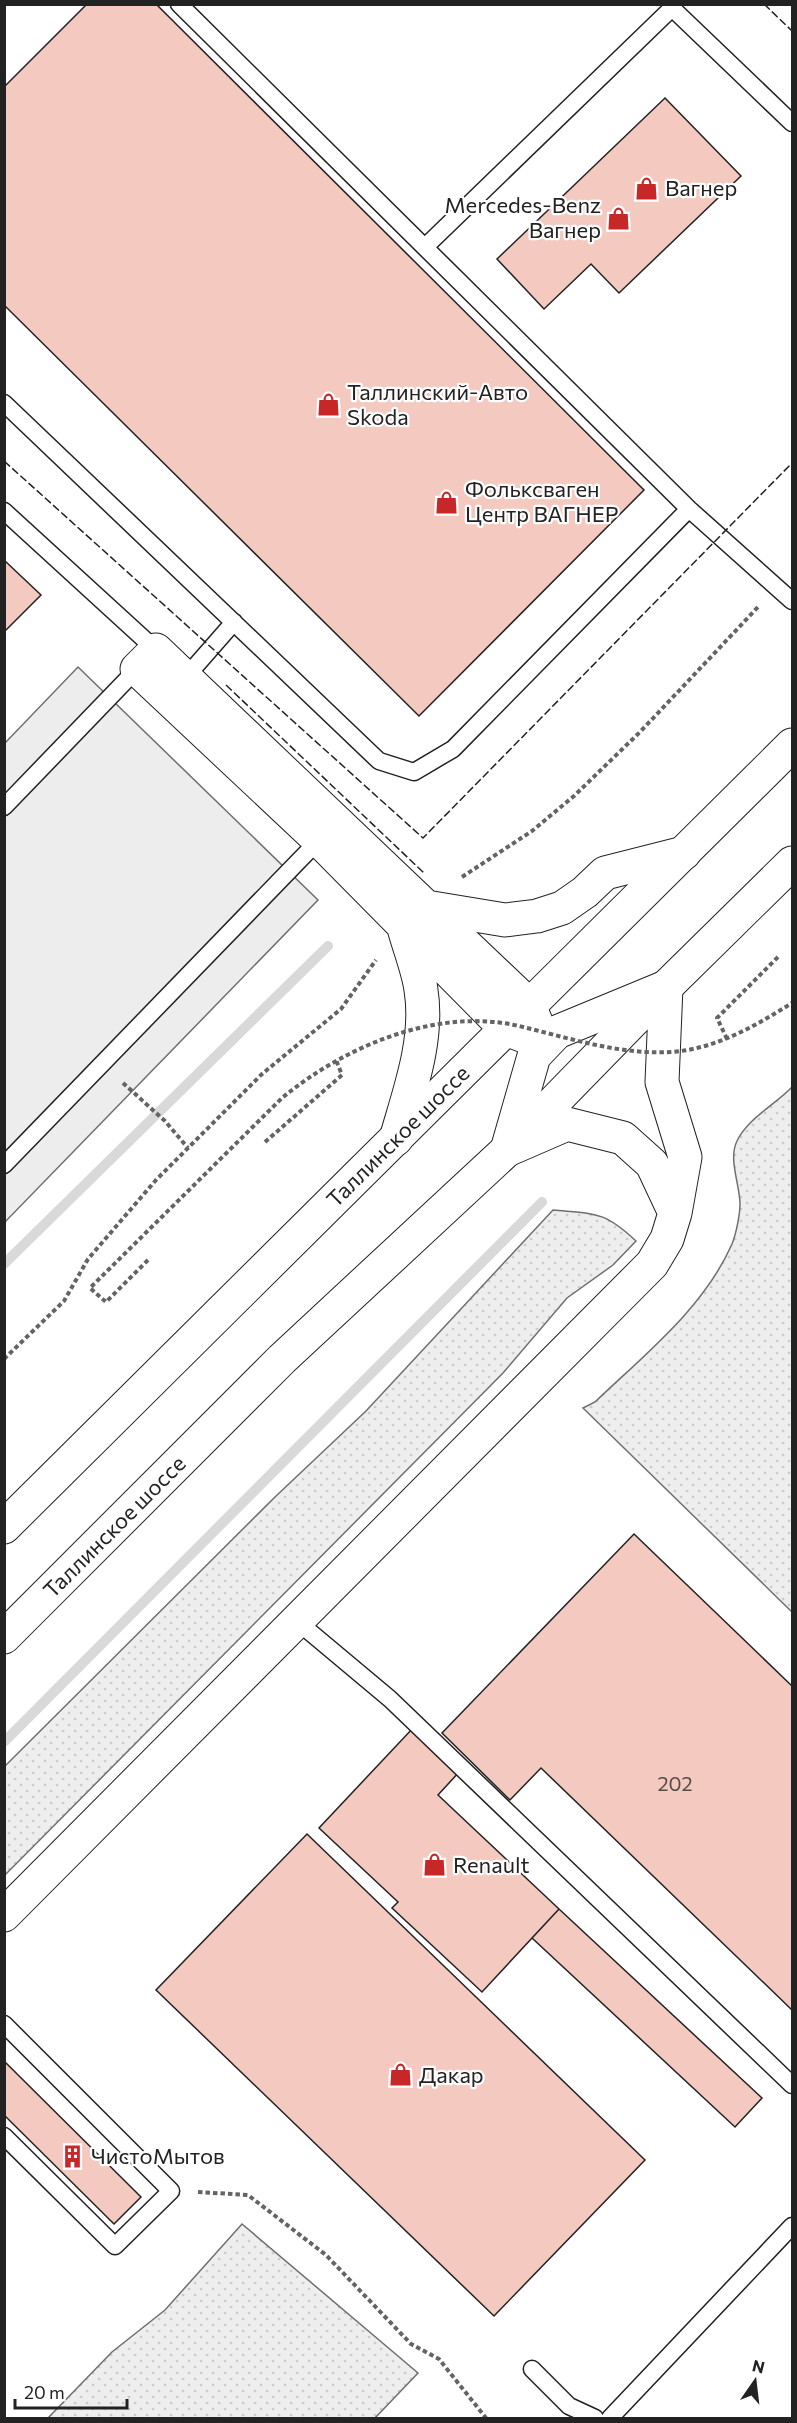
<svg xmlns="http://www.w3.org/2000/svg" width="797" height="2423" viewBox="0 0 797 2423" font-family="Commissioner,sans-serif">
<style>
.grass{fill:url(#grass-dots);stroke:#6f6f6f;stroke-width:1.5}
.parking{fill:#ededed;stroke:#6f6f6f;stroke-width:1.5}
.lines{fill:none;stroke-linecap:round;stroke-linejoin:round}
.stream{stroke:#d9d9d9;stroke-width:10}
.building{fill:#f3c9c0;stroke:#222;stroke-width:1.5}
.service-casing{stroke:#222;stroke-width:19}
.minor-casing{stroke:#222;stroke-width:35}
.primary-casing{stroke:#222;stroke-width:35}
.path{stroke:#646464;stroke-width:4;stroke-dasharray:4.5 3;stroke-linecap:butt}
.service{stroke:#fff;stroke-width:16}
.minor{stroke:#fff;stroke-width:33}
.primary{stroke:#fff;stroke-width:33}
.path-bridge{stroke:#646464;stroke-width:4;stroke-dasharray:4.5 3;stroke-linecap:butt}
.fence{stroke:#222;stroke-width:1.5;stroke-dasharray:8 3;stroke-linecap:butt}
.labels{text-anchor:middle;stroke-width:4.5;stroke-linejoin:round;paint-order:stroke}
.number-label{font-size:20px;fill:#564c4a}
.poi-label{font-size:22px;fill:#222;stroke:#fff;text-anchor:start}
.street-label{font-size:22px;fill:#222;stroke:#fff}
</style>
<defs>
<pattern id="grass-dots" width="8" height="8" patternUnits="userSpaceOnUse" patternTransform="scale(1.5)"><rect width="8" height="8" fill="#eee"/><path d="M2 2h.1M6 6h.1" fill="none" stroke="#ccc" stroke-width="1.8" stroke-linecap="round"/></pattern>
</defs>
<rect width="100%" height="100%" fill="#fff"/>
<path class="grass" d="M792,1087V1612L583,1408L595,1402C644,1355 704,1308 732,1244C736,1234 740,1215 740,1204C740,1185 728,1159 737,1141C747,1119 776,1104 792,1087Z
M553,1210C596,1214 604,1211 636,1241L613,1265L567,1298L503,1373L5,1875V1766L275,1497L366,1411Z
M242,2224L418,2373L375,2418H48L112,2352L165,2310Z"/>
<path class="parking" d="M78,667L318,900L5,1222V743Z"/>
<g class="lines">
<path class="stream" d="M4,1264L328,946
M4,1742L542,1202"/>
</g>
<path class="building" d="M87,4H156L644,490L419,716L4,305V87Z
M665,98L741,176L619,293L591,264L544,309L497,259Z
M4,560L41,595L4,632Z
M634,1534L792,1686V2010L541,1768L510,1800L442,1733Z
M413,1728L460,1771L438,1795L559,1909L482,1992L392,1908L398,1902L319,1828Z
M307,1834L645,2160L494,2316L156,1990Z
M559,1909L762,2098L735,2127L532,1938Z
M4,2061L141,2197L114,2224L4,2115Z"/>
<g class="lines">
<defs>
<path id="service" d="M179,4L689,509L792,601
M425,247L672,8L792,123
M4,403L379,761L414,772L453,749L689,509
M4,511L156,650
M185,678L234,622
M4,807L137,669
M4,1165L319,840
M298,1622L390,1699L792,2085
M4,2024L171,2191L115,2246L4,2136
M532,2369L569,2406L595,2418
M610,2418L792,2226"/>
<path id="minor" d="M156,650L529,1005L545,1044L506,1029L319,840L137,669Z
M426,907L505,920L537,916L562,908L585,892L605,873L684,853
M396,1139C409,1093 429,1040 421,990C419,972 409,947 404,928
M507,1150L567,1124L623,1138L652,1164L675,1213
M4,1915L652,1264L667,1239L675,1213L685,1157L662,1082L666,987L557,1032L534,1056L507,1150"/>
<g id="primary">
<path id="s1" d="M4,1527L792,745"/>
<path id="s2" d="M4,1637L282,1359L507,1150L666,987L792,863"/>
</g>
</defs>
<use href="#service" class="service-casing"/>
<use href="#minor" class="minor-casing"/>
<use href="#primary" class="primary-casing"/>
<path class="path" d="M462,877L532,831L574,796L640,732L759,606
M727,1039L717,1018L779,956
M123,1083L165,1121L188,1148
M265,1142L342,1075L336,1060
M4,1359L64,1301L88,1259L156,1180L262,1074L341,1009L376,960
M198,2192L248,2195L326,2255L411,2344L439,2359L486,2418"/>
<use href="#service" class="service"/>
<use href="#minor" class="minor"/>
<use href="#primary" class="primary"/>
<path class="path-bridge" d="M148,1260L106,1302L90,1288L282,1098C345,1046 437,1007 519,1026C569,1038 620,1055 671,1052C716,1049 755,1026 792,1003"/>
<path class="fence" d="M764,4L792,31
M4,461L423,838L792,463
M226,685L425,874"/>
</g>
<defs>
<symbol id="shop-bare" viewBox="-9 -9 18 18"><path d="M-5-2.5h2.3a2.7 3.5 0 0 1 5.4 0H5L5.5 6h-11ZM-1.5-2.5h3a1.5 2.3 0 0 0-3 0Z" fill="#c62828" stroke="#fff" stroke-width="2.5" paint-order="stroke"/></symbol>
<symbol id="building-bare" viewBox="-9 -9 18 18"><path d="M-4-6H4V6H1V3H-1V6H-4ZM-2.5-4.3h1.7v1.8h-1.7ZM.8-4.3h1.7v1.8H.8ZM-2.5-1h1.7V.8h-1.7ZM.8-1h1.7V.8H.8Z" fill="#c62828" stroke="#fff" stroke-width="2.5" paint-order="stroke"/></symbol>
</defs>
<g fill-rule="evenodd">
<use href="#shop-bare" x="630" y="172" width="33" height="33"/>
<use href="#shop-bare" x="602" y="202" width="33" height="33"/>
<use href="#shop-bare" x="312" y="388" width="33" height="33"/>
<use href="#shop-bare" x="430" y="486" width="33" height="33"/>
<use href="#shop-bare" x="418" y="1848" width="33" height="33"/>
<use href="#shop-bare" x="384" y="2058" width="33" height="33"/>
<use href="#building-bare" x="56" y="2140" width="33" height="33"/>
</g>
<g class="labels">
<g class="number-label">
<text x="675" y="1791">202</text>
</g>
<g class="poi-label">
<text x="665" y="196">Вагнер</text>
<text x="601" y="213" text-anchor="end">Mercedes-Benz<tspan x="601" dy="25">Вагнер</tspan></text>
<text x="347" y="400">Таллинский-Авто<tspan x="347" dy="25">Skoda</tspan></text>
<text x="465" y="497">Фольксваген<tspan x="465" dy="25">Центр ВАГНЕР</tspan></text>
<text x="453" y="1873">Renault</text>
<text x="419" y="2083">Дакар</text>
<text x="91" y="2164">ЧистоМытов</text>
</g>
<g class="street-label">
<text dy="8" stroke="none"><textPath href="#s1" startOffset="555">Таллинское шоссе</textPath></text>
<text dy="8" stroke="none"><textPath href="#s2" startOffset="156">Таллинское шоссе</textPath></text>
</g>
</g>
<rect width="797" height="2423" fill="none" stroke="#222222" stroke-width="12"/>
<g transform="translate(755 2381) rotate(14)" stroke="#ffffff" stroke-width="4.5" paint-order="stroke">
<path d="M0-4.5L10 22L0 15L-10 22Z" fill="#222222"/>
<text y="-9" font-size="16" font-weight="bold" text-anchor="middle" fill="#222222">N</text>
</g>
<path d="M15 2399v9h112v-9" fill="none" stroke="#222222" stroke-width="3"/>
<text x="24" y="2399" font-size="18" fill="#222222" stroke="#ffffff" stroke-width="4.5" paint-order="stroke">20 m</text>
</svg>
